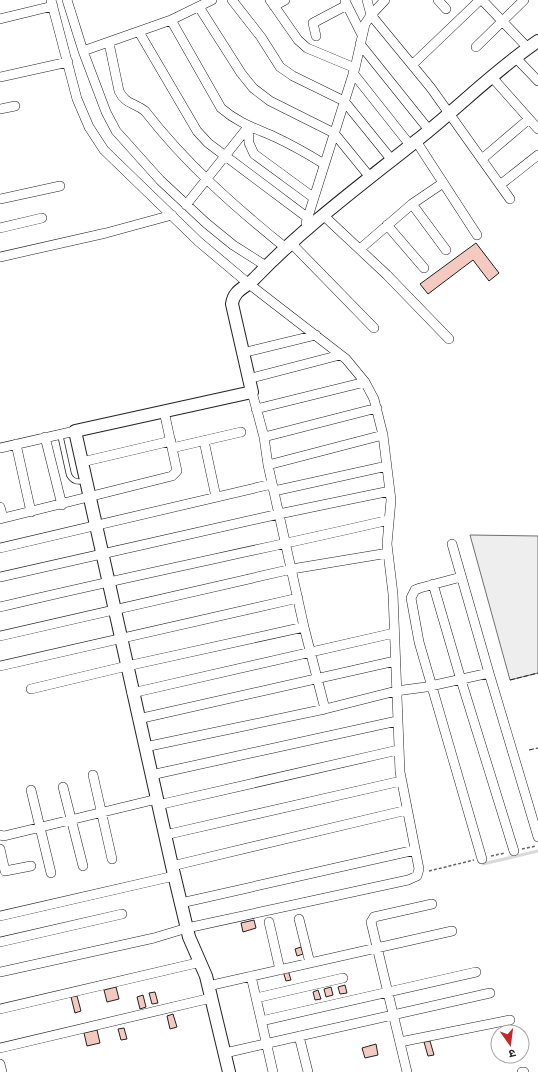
<svg xmlns="http://www.w3.org/2000/svg" width="538" height="1072" viewBox="0 0 538 1072" font-family="Raleway,'Noto Sans Devanagari',sans-serif">
<style>
.green{fill:#eee;stroke:#6f6f6f}
.lines{fill:none;stroke-linecap:round;stroke-linejoin:round}
.stream{stroke:#d9d9d9;stroke-width:3}
.building{fill:#f3c9c0;stroke:#222}
.lane-casing{stroke:#222;stroke-width:6}
.street-casing{stroke:#222;stroke-width:10}
.secondary-casing{stroke:#222;stroke-width:14}
.path{stroke:#646464;stroke-width:1.5;stroke-dasharray:3 2;stroke-linecap:butt}
.lane{stroke:#fff;stroke-width:4.5}
.street{stroke:#fff;stroke-width:9}
.secondary{stroke:#fff;stroke-width:12}
.fence{stroke:#222;stroke-width:1;stroke-dasharray:5 2;stroke-linecap:butt}
</style>
<rect width="100%" height="100%" fill="#fff"/>
<path class="green" d="M470,535L538,536V673L510,680Z"/>
<g class="lines">
<path class="stream" d="M483,864L538,851"/>
</g>
<path class="building" d="M476,243L499,273L489,281L473,260L428,294L420,284Z
M254,920L256,928L243,932L241,923Z
M301,947L303,954L297,956L295,949Z
M288,970L291,980L286,981L283,971Z
M345,985L347,993L340,994L338,987Z
M116,987L119,999L107,1002L104,990Z
M331,987L333,995L326,997L324,989Z
M318,990L321,999L315,1000L313,992Z
M155,992L158,1003L152,1004L149,993Z
M143,995L146,1007L140,1009L137,997Z
M77,996L81,1011L75,1013L71,997Z
M173,1014L177,1027L170,1029L167,1016Z
M124,1028L127,1039L121,1040L118,1029Z
M97,1030L100,1043L87,1046L84,1033Z
M430,1041L434,1055L428,1056L424,1042Z
M376,1044L378,1055L365,1058L362,1048Z"/>
<g class="lines">
<defs>
<path id="lane" d="M60,434L69,475C73,482 77,482 85,481"/>
<path id="street" d="M67,0L83,51L106,112L116,131L160,180L206,223L233,245L266,266
M232,0L261,37L280,67L293,76L344,101L391,159
M270,0L298,40L307,48L355,68
M385,0L371,15L431,88L510,199
M438,0L446,9
M482,0L528,48
M345,1L362,35
M274,6L285,0
M199,7L241,73L253,88L270,101L334,133L369,176
M0,19L53,6
M171,20L221,108C238,123 255,128 275,137C292,145 308,154 324,164
M139,32L197,131L208,143L308,218
M316,36L313,23L347,5
M109,43L119,91C125,104 135,103 145,111C186,164 235,207 287,249
M360,44L429,130
M476,47L524,0
M83,51L171,20L212,0
M515,57L538,81
M412,65L480,0
M353,73L410,145
M491,76L538,129
M0,77L68,62
M0,109L15,106
M248,127L249,143L254,154L314,198
M416,141L477,235
M482,159L529,119
M500,185L538,155
M0,199L60,186
M412,204L446,250
M186,205L248,127
M323,215L387,275L449,339
M306,223L355,68L365,24L371,15L367,0
M387,225L424,268
M0,228L42,218
M292,244L374,328
M360,249L412,204L443,183
M0,257L106,233L172,215
M242,353L316,335
M248,379L340,355
M252,392L264,437L268,465L304,627L325,709
M256,409L365,382
M45,437L62,505
M264,437L377,408
M204,441L216,497
M16,444L31,512
M0,448L75,431
M172,448L241,432
M82,462L171,441
M268,465L383,435
M274,491L387,466
M0,507L3,518
M0,519L172,476L177,471L164,411
M452,544L489,673
M0,548L272,484
M0,577L279,514L390,491
M461,577L420,588L415,590L411,598L419,642L482,859
M433,584L461,680L514,851
M0,607C129,576 260,550 389,520
M0,636L292,569L388,553
M0,666L298,598
M31,689L127,666L304,627
M132,693L394,633
M138,719L395,661
M145,747L325,709L396,691L426,687L489,673L538,837
M93,775L112,859
M151,775L397,721
M63,787L83,866
M31,790L51,873
M158,805L398,750
M0,835L4,836L157,799
M165,835L401,781
M0,849L5,871L31,866
M172,866L407,810
M181,903L415,850
M0,916L174,876
M299,919L310,963
M269,922L280,970
M0,942L122,914
M0,972L154,938L187,928L408,880L417,876L419,869L400,772L393,594L387,544L391,500L383,435L374,399L365,382L346,359L249,284L199,242L104,150L89,127L77,99L51,0
M251,976L273,1072
M208,986L452,931
M256,998L343,978
M0,1009L201,962
M261,1021L476,972
M299,1036L308,1072
M400,1042L510,1020
M0,1048L211,998
M225,1053L490,993
M0,1064L2,1072
M407,1072L371,922L374,917L432,904
M522,1072H524"/>
<path id="secondary" d="M229,1072L206,976L189,937L172,866L75,431L252,392L232,304C234,289 246,288 255,278C304,227 361,185 416,141C458,108 494,71 538,41"/>
</defs>
<use href="#lane" class="lane-casing"/>
<use href="#street" class="street-casing"/>
<use href="#secondary" class="secondary-casing"/>
<path class="path" d="M522,849L536,846
M491,856L505,853
M429,871L474,860"/>
<use href="#lane" class="lane"/>
<use href="#street" class="street"/>
<use href="#secondary" class="secondary"/>
<path class="fence" d="M510,680L538,673
M529,750L538,748"/>
</g>
<g transform="translate(510 1044) rotate(166)"><circle r="19" fill="#ffffff" stroke="#a7a7a7"/>
<path d="M0-3L7 15L0 10L-7 15Z" fill="#c62828"/>
<text y="-6" font-size="11" font-weight="bold" text-anchor="middle" fill="#222222">उ</text>
</g>
</svg>
